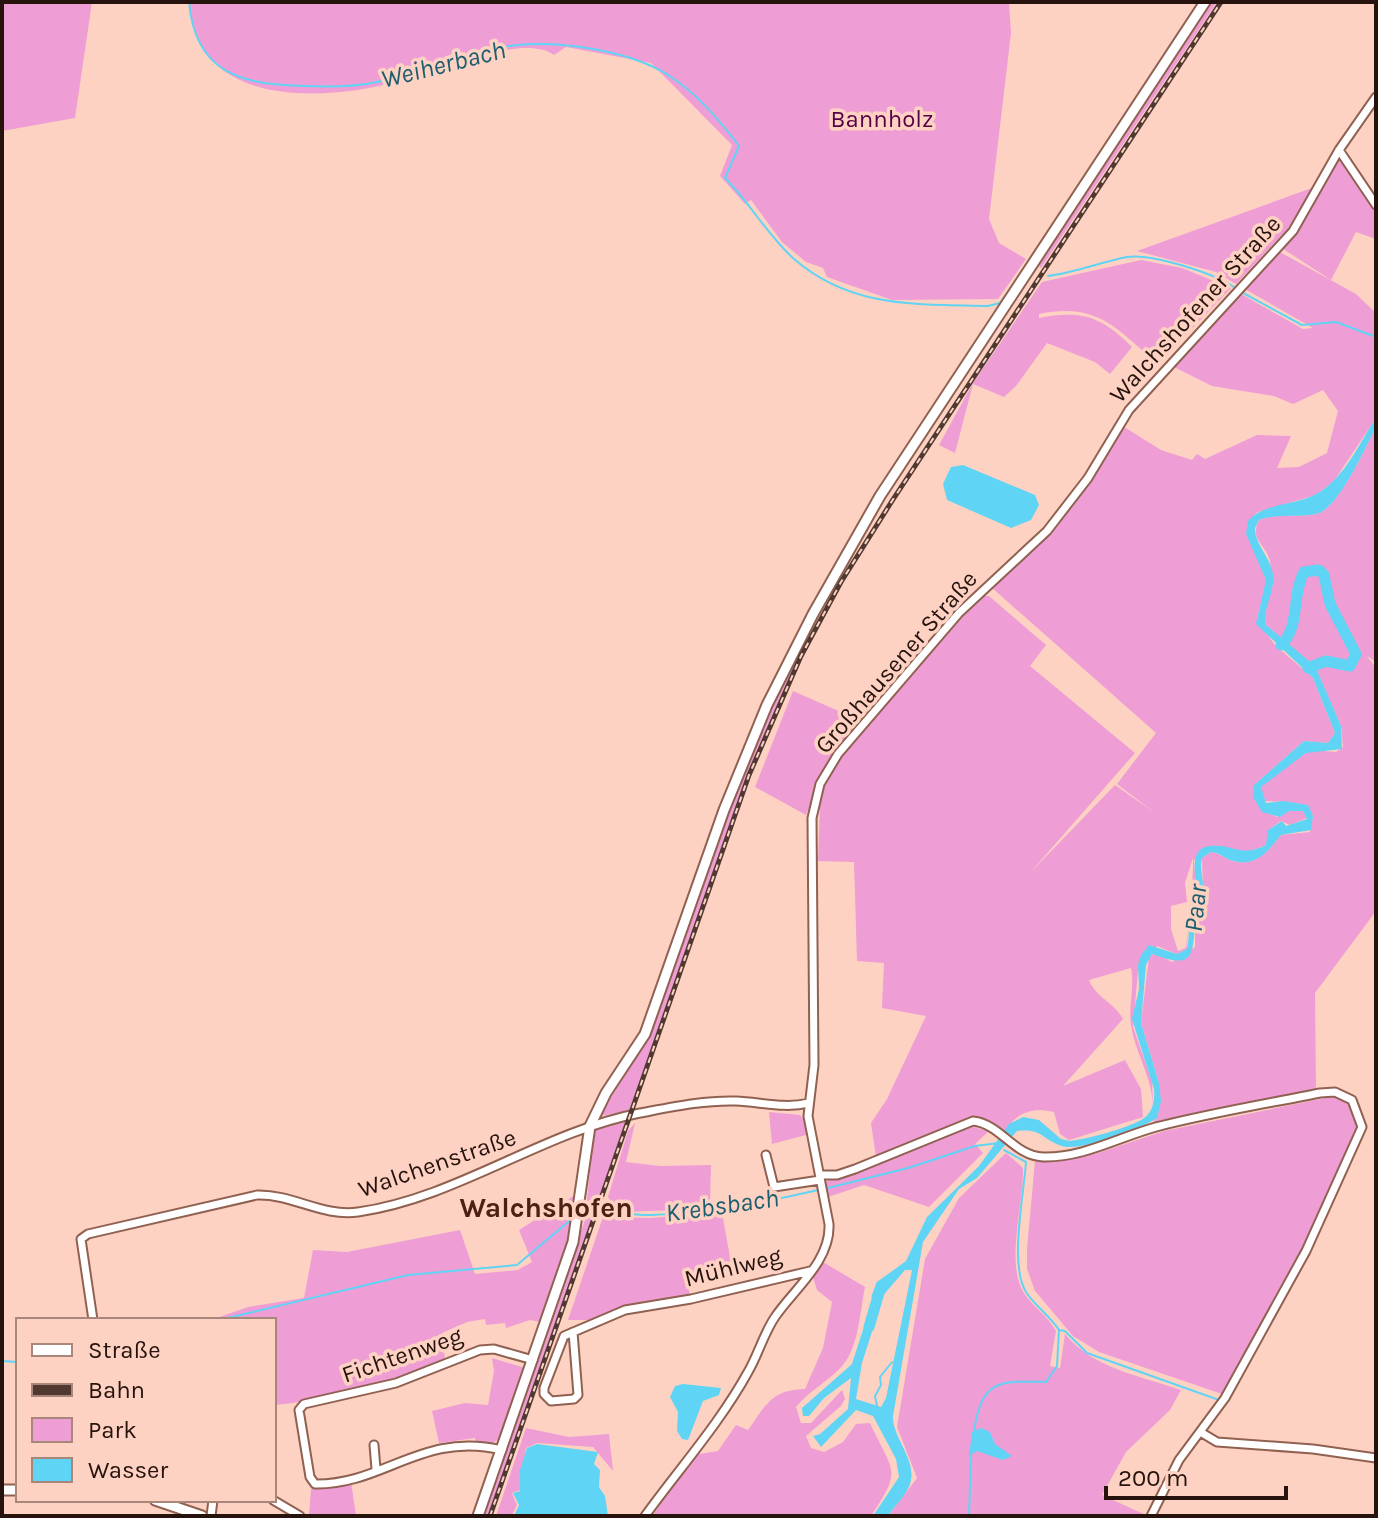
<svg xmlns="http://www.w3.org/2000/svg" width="1378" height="1518" viewBox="0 0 1378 1518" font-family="Karla,sans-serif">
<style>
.green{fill:#ee9dd5;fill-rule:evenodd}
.water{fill:#60d4f4}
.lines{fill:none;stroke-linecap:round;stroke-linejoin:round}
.stream{stroke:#60d4f4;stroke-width:2}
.river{stroke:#60d4f4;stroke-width:11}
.minor-casing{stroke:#906151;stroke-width:11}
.tertiary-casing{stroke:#906151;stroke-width:13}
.minor{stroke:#fff;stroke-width:7}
.tertiary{stroke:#fff;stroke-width:9}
.rail-casing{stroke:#513931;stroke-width:5}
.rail{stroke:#fed2c3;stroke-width:2;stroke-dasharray:6;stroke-linecap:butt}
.labels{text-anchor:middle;stroke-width:7;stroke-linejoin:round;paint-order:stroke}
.park-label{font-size:24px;fill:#580047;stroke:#fed2c3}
.street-label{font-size:24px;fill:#26130d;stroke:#fed2c3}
.water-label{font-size:26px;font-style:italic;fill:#1c5d6e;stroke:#fed2c3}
.quarter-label{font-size:28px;font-weight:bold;fill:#4b2114;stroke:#fed2c3}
</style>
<rect width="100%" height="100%" fill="#fed2c3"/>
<path class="green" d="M2,2H92L75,118L2,131Z
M190,2H1009L1011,33L989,219L999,243L1026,259L998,299L892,300L827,277L823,268L806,262L782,242L751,200L745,204L720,176L732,145L651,63L566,47L554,55C522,32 433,73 396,82C321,102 194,107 190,2Z
M1208,2H1217L1041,268L1039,266Z
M1338,156L1345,158L1376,206V239L1356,232L1331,280L1280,247Z
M1312,188L1292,224L1236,284L1216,272L1137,251Z
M1278,251L1356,294L1376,313V418L1334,481L1316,495L1258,512C1230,533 1267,557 1266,582C1265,594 1259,608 1257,620L1275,645L1313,678L1335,733L1328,743L1304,741L1254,785V797L1268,813L1277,817L1289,811H1303L1307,818L1290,825L1281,821L1271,828L1266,845C1249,853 1238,853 1220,847L1194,860L1196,891L1189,907L1187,949L1177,954L1157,946L1138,971L1133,1027L1152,1081L1153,1104C1151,1075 1135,1052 1131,1025C1128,1006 1135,988 1131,968L1089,980C1096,998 1114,1002 1123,1019L1063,1086L1125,1060L1141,1089L1143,1117L1069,1140L1060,1134L1054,1112C1032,1107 1016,1112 1004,1133L989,1120L969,1117L876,1157L871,1123L887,1099L926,1016L882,1008L884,963L857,961L854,862L818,861L820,804L824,788L841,757L981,596H989L1046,645L1030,666L1135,753L1029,874L1115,785L1155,813L1117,784L1156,733L991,587C1049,543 1085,487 1121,425L1161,450L1192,460L1197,454L1205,459L1257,435L1291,436L1277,468L1299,467L1327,453L1338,411L1323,390L1293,404L1274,396L1212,386L1172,366L1239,293L1303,329L1313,328L1243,288ZM1193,858C1193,889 1189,917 1186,948L1178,951L1171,929V906L1187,902L1185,883Z
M1141,260L1182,268L1231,288L1158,364C1116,329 1099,302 1039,314V318C1082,310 1101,316 1132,347L1110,374L1095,362L1047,343L1016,386L1004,397L973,384L955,453L939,445L973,383L1042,282Z
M1376,427V662L1367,656L1376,668V911L1315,993L1316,1092L1150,1126L1157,1117L1159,1083L1141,1023L1149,957L1155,953L1172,962L1195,947V918L1203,890L1202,858L1211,852C1219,853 1223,857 1230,860C1255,869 1268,851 1281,835L1310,832L1313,816L1289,802L1264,801L1261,787L1265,782L1306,753L1313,750L1336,752L1343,747L1341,726L1315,667L1266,625C1261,605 1274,581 1270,561C1266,544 1249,540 1259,520C1279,513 1296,518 1316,514C1338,510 1365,448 1376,427Z
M799,656L748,775L629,1111L600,1116L649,1035L744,771L770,708Z
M793,691L859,720L825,768L806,815L755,787Z
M1335,1096C1352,1105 1357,1112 1358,1131L1303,1250L1222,1394L1099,1352L1073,1336L1035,1291L1027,1269V1249L1035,1161L1095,1154L1164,1131Z
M769,1112L800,1115L807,1123L806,1135L772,1144Z
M626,1120L490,1516H483L585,1220L594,1131Z
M635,1123L626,1162L660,1166L711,1165L710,1205L682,1210L617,1212L608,1197L628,1131Z
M969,1126L989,1131L975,1144L983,1153L929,1207L864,1185L828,1197L825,1182L903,1155Z
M1006,1153L1023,1168C1024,1202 1005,1264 1024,1293C1033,1307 1048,1316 1056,1331L1050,1366L1060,1368L1065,1334C1092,1368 1141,1376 1181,1390L1170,1410L1126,1452L1102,1495L1148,1516H888L917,1478L897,1427L925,1259L959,1198Z
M575,1195L571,1229L540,1322L530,1320L506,1328L505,1323L486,1325L485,1319L467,1322L442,1333L445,1360C391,1381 332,1400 274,1405V1320H211L248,1307L304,1298L313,1250L347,1252L460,1230L475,1274L518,1270L532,1262L519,1230Z
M722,1212L732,1269L687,1280L690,1296L624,1306L589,1320H568L603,1217L651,1218Z
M823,1262L865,1287C860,1311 859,1346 843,1365C829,1381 810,1390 796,1407L801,1423H811L842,1390L845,1399L841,1406L806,1436L811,1448L824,1452L843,1442L856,1424L870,1423C893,1473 903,1468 871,1516L654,1514L693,1455L718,1451L736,1425L748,1430C766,1405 771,1390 805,1389L823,1348L832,1302L817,1290L812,1274Z
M492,1358L525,1368L500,1438L492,1444L476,1442L475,1438L439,1443L432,1411L465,1403L488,1405L494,1371Z
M526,1428L569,1437L609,1434L613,1471L593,1447L537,1443L526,1448L520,1490L512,1493L517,1505L512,1515L496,1516Z
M351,1481L356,1516H309L311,1489Z"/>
<path class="water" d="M1376,418V427C1365,448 1338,510 1316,514C1296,518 1279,513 1259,520L1255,528C1255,545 1271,557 1273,575C1275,593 1262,609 1266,625L1315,666L1341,726L1342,749L1306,753L1261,787L1266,803L1284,801L1308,805L1313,816L1311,830L1281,835C1268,851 1256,869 1230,860C1223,857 1220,853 1211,852L1202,858C1199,869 1204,879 1203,890C1203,901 1196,911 1195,921C1193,961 1191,968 1152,954L1146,965L1141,1023L1159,1083L1161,1101L1157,1118C1141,1129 1080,1152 1062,1146C1042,1140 1043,1128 1017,1131L977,1178L959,1189L923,1242L893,1416C892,1438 918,1460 910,1484C907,1494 894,1507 888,1516H873L899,1477L896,1459L873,1416L856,1410L821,1447L813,1436L820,1434L848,1409L851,1378L824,1398L809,1416H803L802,1408L852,1364L868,1314L877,1316L862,1363L856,1399L881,1407L886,1398L912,1270H905L880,1299L871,1297L877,1282L906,1261L927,1217L979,1166L1009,1124L1023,1117L1039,1120L1061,1139L1070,1141C1087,1139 1130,1128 1144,1118C1153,1112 1155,1099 1154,1089L1132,1019L1139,989L1138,965L1141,955L1149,945L1177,954L1187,949C1190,936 1188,924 1189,911C1190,904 1194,900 1195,893C1198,879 1186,847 1211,846C1235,844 1239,858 1266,845L1268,830L1282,821L1286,826L1307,819L1303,811H1289L1280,817L1262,812L1253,797L1254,785L1304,741L1328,743L1335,733L1313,678L1256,624L1266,580L1246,534L1248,521C1265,502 1296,506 1318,493C1346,476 1359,443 1376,418Z
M963,465L1035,495L1039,505L1031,520L1011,528L947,500L943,484L951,467Z
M683,1384L721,1388L719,1395L703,1401L688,1440L682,1439L677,1431L678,1412L670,1397L675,1386Z
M981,1428L990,1432L995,1444L1012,1456L1003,1460L977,1451L969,1456L972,1432Z
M537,1444L598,1452L594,1464L600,1470L599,1487L605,1496L608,1516H514L519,1505L513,1493L520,1491V1470L527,1448Z"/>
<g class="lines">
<path class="stream" d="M189,2C195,74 243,85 305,86C328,87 355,87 377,82C424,72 471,49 518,45C563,41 633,51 671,77C696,93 721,122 739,146L725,178C750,203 768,236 794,259C852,309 917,304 988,306L1000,303L1026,266
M1048,276C1074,273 1101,262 1127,257C1151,253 1213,273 1234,287
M1243,293L1302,325L1336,322L1376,337
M824,1189L908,1168L975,1146L999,1143
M583,1212C604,1208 630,1216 651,1215C708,1213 763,1203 818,1190
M219,1320L408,1275L517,1265L574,1217
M1059,1330L1065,1331L1087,1353L1219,1400
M2,1361L18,1362
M877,1406L875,1396L881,1385L880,1377L892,1362
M974,1431C982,1378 1000,1381 1046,1382L1057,1366L1059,1330C1050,1316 1035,1306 1026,1292C1009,1265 1024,1194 1026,1162L1004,1150
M969,1516L971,1453"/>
<path class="river" d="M1281,645C1301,626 1291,595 1304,572L1319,570L1324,575L1330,604L1356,654L1350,666L1326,661L1308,668
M869,1327L881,1286"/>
<defs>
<path id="minor" d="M1339,150L1376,205
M766,1155L774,1187L820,1180
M821,1175H837L855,1169L973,1121C1001,1124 1014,1156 1043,1157C1083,1158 1119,1137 1156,1127C1210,1113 1265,1104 1320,1093L1335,1092L1352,1100L1362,1127L1306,1251L1225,1398L1179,1460L1151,1516
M93,1320L81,1239L88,1234L257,1195C293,1194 322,1217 358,1212C457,1198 542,1132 640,1113C672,1107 704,1100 736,1101C761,1102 784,1109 809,1103
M573,1332L578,1395L574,1399L551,1401L544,1394V1388L564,1336L625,1310L691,1299L810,1271
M1202,1433L1217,1442L1313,1449L1376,1458
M374,1445L376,1469
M502,1450C422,1431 384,1485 315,1484L310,1477L299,1410L304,1404L396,1383L480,1350L494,1349L533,1360
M273,1500L300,1516
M211,1516L213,1500
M645,1516C679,1469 720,1423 748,1372C758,1355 764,1333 775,1317C794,1289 831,1261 829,1224L808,1116L814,1065L812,818L820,784L838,754L959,613L1047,531L1088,478L1129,410L1293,231L1339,150L1376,97"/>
<path id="tertiary" d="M2,1490H18
M155,1500L202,1516
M478,1516L573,1242L590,1126L606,1093L645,1034L724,810L767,705L813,614L880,496L1205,2"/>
</defs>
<use href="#minor" class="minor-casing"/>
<use href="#tertiary" class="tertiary-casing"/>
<use href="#minor" class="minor"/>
<use href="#tertiary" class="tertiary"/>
<defs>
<path id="rail" d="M490,1516L749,775L801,656L841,582L892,501L1221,2"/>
</defs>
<use href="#rail" class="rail-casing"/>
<use href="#rail" class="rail"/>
</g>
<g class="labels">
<g class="park-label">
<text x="882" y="127">Bannholz</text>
</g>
<g class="street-label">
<text transform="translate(1195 309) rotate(-48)" y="8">Walchshofener Straße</text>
<text transform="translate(896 662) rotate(-49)" y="8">Großhausener Straße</text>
<text transform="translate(437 1163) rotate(-19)" y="8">Walchenstraße</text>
<text transform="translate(733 1267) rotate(-14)" y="8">Mühlweg</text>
<text transform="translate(402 1355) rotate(-19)" y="8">Fichtenweg</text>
</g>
<g class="water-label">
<text transform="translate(443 64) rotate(-14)" y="9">Weiherbach</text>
<text transform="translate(1195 908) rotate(-84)" y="9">Paar</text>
<text transform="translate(722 1205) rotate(-8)" y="9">Krebsbach</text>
</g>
<g class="quarter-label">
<text x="546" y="1217">Walchshofen</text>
</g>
</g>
<rect width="1378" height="1518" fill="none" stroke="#26130d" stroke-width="8"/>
<rect x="16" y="1318" width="260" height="184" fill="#fed2c3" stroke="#a8867a" stroke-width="2"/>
<rect x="32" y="1344" width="40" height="12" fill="#ffffff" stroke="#a8867a" stroke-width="2"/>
<text x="88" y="1358" font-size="24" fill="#26130d">Straße</text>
<rect x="32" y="1384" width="40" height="12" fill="#513931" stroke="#a8867a" stroke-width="2"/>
<text x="88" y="1398" font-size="24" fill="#26130d">Bahn</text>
<rect x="32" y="1418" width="40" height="24" fill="#ee9dd5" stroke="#a8867a" stroke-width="2"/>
<text x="88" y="1438" font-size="24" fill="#26130d">Park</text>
<rect x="32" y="1458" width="40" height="24" fill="#60d4f4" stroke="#a8867a" stroke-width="2"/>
<text x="88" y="1478" font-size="24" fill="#26130d">Wasser</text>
<path d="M1106 1486v12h180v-12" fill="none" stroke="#26130d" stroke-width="4"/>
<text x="1118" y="1486" font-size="24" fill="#26130d" stroke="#fed2c3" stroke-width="6" paint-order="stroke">200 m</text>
</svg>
